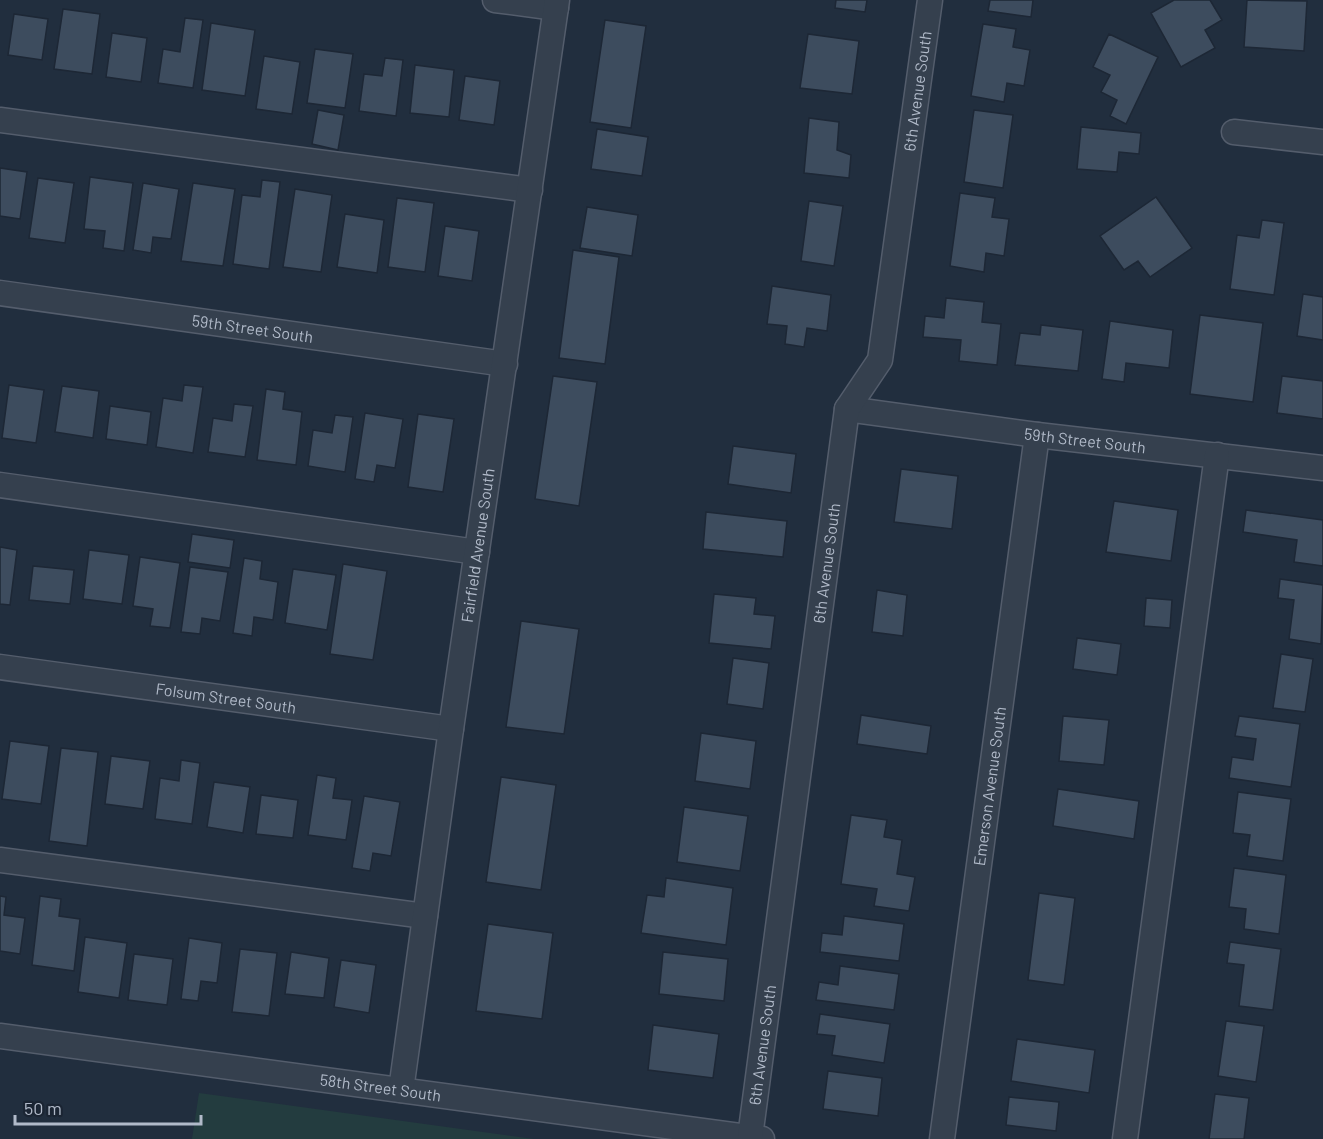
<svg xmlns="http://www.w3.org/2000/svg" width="1323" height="1139" viewBox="0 0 1323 1139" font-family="Barlow,sans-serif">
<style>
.green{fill:#233c3f}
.building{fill:#3d4c5e;stroke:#1d2735;stroke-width:1.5}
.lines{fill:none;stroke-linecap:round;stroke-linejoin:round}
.minor-casing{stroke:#545d6c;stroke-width:27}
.minor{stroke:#35404e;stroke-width:24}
.labels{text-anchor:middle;stroke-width:6;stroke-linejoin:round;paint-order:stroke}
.street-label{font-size:16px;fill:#b1bac9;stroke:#1b2533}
</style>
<rect width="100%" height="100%" fill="#212e3e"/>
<path class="green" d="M199,1093L534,1139H192Z"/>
<path class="building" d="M836,0H867L865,12L835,8Z
M990,0H1033L1031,17L988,11Z
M1174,0H1210L1222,20L1205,30L1215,48L1181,67L1151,13Z
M1247,0L1307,1L1304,51L1244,47Z
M63,9L100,14L92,74L54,69Z
M14,14L48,19L42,60L8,55Z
M185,18L203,20L193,88L158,83L163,49L180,52Z
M605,20L646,26L631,128L590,122Z
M211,23L255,30L245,96L202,90Z
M983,24L1016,29L1013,47L1030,50L1024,86L1007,83L1004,102L971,96Z
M112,33L147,38L141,82L106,77Z
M808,34L859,41L852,94L800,88Z
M1109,34L1158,57L1126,124L1110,116L1117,100L1101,92L1110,75L1093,67Z
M315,49L353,54L345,108L307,103Z
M264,56L300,62L292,114L256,109Z
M385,58L403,60L396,116L359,111L364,74L382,76Z
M415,65L454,70L449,117L410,113Z
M465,76L500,81L494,125L459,120Z
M318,110L344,115L338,150L312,144Z
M974,110L1013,115L1003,188L964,182Z
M809,118L839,122L837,150L851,155L849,178L804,173Z
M1081,127L1141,133L1139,154L1119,152L1117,172L1077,169Z
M597,129L648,137L642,176L591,169Z
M0,168L27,172L20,219L0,216Z
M90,177L133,183L124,251L103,248L105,231L84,229Z
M38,178L74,183L65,243L29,238Z
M262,180L280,182L269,269L233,264L242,195L260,197Z
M143,183L179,189L171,239L153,237L151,253L133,250Z
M193,183L235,189L223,266L181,261Z
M295,189L332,195L321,272L283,267Z
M960,193L995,198L992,217L1009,219L1004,256L986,253L984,272L950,266Z
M1156,197L1192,248L1150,277L1138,261L1124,270L1100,236Z
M397,198L434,203L425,272L388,267Z
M809,201L843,206L834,266L801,261Z
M587,207L638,215L632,256L580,248Z
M345,214L384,220L377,273L337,267Z
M1262,220L1284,223L1274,295L1230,289L1237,235L1259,238Z
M445,226L479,231L472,281L438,276Z
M573,250L619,257L605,364L559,358Z
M772,286L831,295L827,331L807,328L804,347L785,344L787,326L767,324Z
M1303,294L1323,297V340L1297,336Z
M946,298L984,302L982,322L1001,324L997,365L959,361L961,340L923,337L925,316L944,318Z
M1200,315L1263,323L1253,402L1190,394Z
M1110,321L1173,330L1169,368L1126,363L1124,382L1102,379Z
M1041,325L1083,330L1078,371L1015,365L1020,333L1040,335Z
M553,376L597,382L579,506L535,499Z
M1282,376L1323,381V419L1277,413Z
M9,385L44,390L36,443L2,438Z
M184,385L203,387L193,453L156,447L163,398L182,401Z
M62,386L99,391L93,438L55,432Z
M266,389L285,392L283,409L302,412L296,465L257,460Z
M234,404L253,406L245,457L208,452L213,418L232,421Z
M110,406L151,412L147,445L106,439Z
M365,413L403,419L395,468L377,465L374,482L355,479Z
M418,414L454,419L443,492L408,487Z
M335,415L353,417L345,472L308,466L313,430L332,433Z
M733,446L796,454L791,493L728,484Z
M901,469L958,476L952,529L894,522Z
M1114,501L1178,510L1171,561L1106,552Z
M1246,510L1323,520V566L1294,562L1297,540L1243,532Z
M706,512L787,521L783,557L703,549Z
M192,534L234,540L230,568L188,562Z
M0,547L17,550L10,605L0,604Z
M89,550L129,555L122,604L83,599Z
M140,557L180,563L170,628L150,626L153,609L133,606Z
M244,558L262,561L260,579L278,582L273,620L254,617L252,636L233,633Z
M343,564L387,571L373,660L330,654Z
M33,566L74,570L70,604L29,600Z
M190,567L228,572L220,621L202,618L200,634L181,632Z
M293,569L336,575L327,630L285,623Z
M1280,579L1323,585L1321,644L1289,639L1294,600L1278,598Z
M877,590L907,595L903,636L872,632Z
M714,594L756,598L754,614L775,616L771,649L709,643Z
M1146,598L1172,600L1170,628L1144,626Z
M521,621L579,629L564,734L506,727Z
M1077,638L1121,644L1117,675L1073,669Z
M1281,654L1313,659L1305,712L1273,708Z
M733,658L769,663L763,709L727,704Z
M861,715L931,726L927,754L857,744Z
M1063,716L1109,720L1104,765L1059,761Z
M1239,716L1300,724L1291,787L1229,778L1232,757L1253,760L1256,739L1235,736Z
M701,733L756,741L750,789L695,781Z
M10,741L49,746L41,804L2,799Z
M61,748L98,752L87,846L49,841Z
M111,756L150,761L143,809L105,804Z
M181,760L200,763L192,824L155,819L160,778L179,781Z
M317,775L336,778L333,798L352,800L346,840L308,835Z
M501,777L556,785L541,890L486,882Z
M214,782L250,787L243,833L207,827Z
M1058,789L1139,801L1134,839L1053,826Z
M1238,792L1291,799L1283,861L1247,856L1250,835L1233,833Z
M261,795L298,800L293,838L256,834Z
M364,796L400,802L391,856L373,853L370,871L352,868Z
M684,807L748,816L740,871L677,862Z
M851,815L887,820L884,837L902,840L897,874L915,877L909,911L874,906L877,889L841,884Z
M1234,868L1286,875L1279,934L1244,929L1246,909L1229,907Z
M666,878L733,888L726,945L641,933L647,895L664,897Z
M1039,893L1075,898L1064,985L1028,980Z
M0,896L6,897L4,915L25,918L20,954L0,951Z
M40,896L61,899L59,916L80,919L74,971L32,965Z
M844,916L904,924L899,961L820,952L822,933L842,935Z
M488,924L553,933L542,1019L476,1011Z
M85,937L127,943L119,998L78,992Z
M189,938L222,943L217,983L201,981L198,1001L181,999Z
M1230,942L1281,949L1273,1010L1239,1006L1244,965L1227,963Z
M240,949L277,953L269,1016L232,1012Z
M291,952L329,958L324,998L285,994Z
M663,952L728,959L724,1001L659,994Z
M134,954L173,959L167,1005L128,1000Z
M341,960L376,965L369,1013L334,1007Z
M840,966L899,974L894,1010L816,1000L819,982L838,985Z
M820,1014L890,1024L884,1063L832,1055L835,1036L817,1034Z
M1226,1021L1264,1026L1256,1082L1218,1076Z
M653,1025L719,1034L713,1078L648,1070Z
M1017,1039L1095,1050L1089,1093L1011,1081Z
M828,1071L882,1078L878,1116L823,1109Z
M1215,1094L1249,1098L1244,1139H1209Z
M1009,1097L1059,1102L1056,1131L1006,1125Z"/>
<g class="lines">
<defs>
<g id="minor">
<path d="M495,0L556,8"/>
<path d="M0,120L530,190"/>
<path d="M1234,132L1323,142"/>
<path id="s1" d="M0,293L505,364"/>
<path id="s2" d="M847,409L1037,435L1323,468"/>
<path d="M0,485L477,552"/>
<path id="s3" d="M0,667L451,729"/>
<path d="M0,860L425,916"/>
<path id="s4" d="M0,1036L762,1139"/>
<path id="s5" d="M401,1090L451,729L557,0"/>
<path id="s6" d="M750,1137L847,409L880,360L930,0"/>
<path id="s7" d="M942,1139L1037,435"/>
<path d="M1125,1139L1217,455"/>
</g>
</defs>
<use href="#minor" class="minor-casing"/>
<use href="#minor" class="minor"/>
</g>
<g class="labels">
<g class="street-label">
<text dy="6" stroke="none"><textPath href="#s6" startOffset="1065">6th Avenue South</textPath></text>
<text dy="6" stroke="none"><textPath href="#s1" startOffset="255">59th Street South</textPath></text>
<text dy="6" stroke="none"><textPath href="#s2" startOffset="240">59th Street South</textPath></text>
<text dy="6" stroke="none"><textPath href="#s5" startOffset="550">Fairfield Avenue South</textPath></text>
<text dy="6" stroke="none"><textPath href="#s6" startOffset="579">6th Avenue South</textPath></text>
<text dy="6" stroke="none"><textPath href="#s3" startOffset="228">Folsum Street South</textPath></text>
<text dy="6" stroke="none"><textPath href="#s7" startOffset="356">Emerson Avenue South</textPath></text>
<text dy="6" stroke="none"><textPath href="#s6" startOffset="93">6th Avenue South</textPath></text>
<text dy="6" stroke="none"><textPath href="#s4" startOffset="384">58th Street South</textPath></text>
</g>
</g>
<path d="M15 1115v9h186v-9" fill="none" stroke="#b1bac9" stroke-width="3"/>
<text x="24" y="1115" font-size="18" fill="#b1bac9" stroke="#1b2533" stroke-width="4.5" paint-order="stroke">50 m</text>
</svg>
